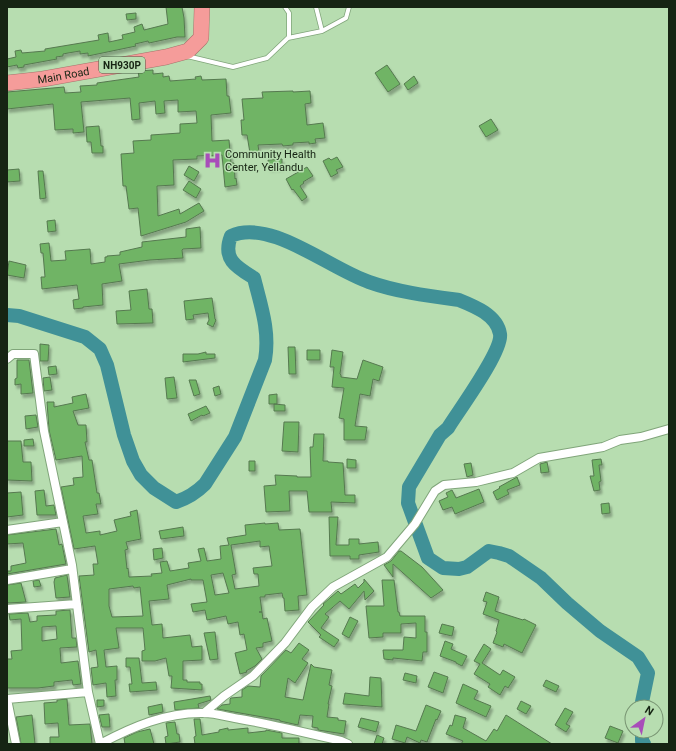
<svg xmlns="http://www.w3.org/2000/svg" width="676" height="751" viewBox="0 0 676 751" font-family="Roboto,sans-serif">
<style>
.lines{fill:none;stroke-linecap:round;stroke-linejoin:round}
.river{stroke:#409197;stroke-width:14}
.building{fill:#70b465;stroke:#567950;fill-rule:evenodd;filter:url(#shadow)}
.lane-casing{stroke:#80a57a;stroke-width:5.5}
.street-casing{stroke:#80a57a;stroke-width:10}
.highway-casing{stroke:#a7726b;stroke-width:16}
.lane{stroke:#fff;stroke-width:4}
.street{stroke:#fff;stroke-width:8}
.highway{stroke:#f59c9a;stroke-width:15}
.labels{text-anchor:middle;stroke-width:3;stroke-linejoin:round;paint-order:stroke}
.shield{fill:#b7ddb0;stroke:#465c42;stroke-width:1}
.shield-label{font-size:10px;font-weight:bold;fill:#162413}
.street-label{font-size:11px;fill:#162413;stroke:#b7ddb0}
.poi-label{font-size:11px;fill:#162413;stroke:#b7ddb0;text-anchor:start}
</style>
<defs>
<filter id="shadow"><feDropShadow dx="2" dy="3.5" stdDeviation="1" flood-color="#0004"/></filter>
</defs>
<rect width="100%" height="100%" fill="#b7ddb0"/>
<g class="lines">
<path class="river" d="M7,315L19,316L85,337L100,349L107,365L124,435L133,461L141,475L154,488L176,502C188,498 196,493 205,484L235,437L265,360C270,331 261,306 254,278C236,267 222,259 231,236C270,218 330,269 369,282C397,292 429,296 459,300C474,306 497,315 500,334C503,351 459,410 448,428L440,435L409,487L408,503L428,558L443,568L459,569L467,567L489,551L499,553L509,556L541,578L567,603L600,631L638,657L648,673L641,707
M642,731V741L644,744"/>
</g>
<path class="building" d="M166,7H182L184,18L185,37H177L149,43L148,41L135,44L136,46L88,56V53L80,54V51L68,53L63,54V56L56,57L57,59L24,65V67L18,68L17,65L7,67V59L16,57L15,51L21,50L22,53L45,51V49L99,40L98,35L108,33L109,42L123,39L122,35L135,32L134,27L142,24L144,30L168,24Z
M136,13V19L127,20L126,14Z
M387,65L400,84L388,92L375,73Z
M153,70V74L163,73V77L169,76L170,81L196,79L195,77L201,76L202,80L226,79L227,96H229L231,113L211,115L212,141L229,140L231,163H234L235,179L236,178L237,185L225,187L222,155L197,156V159L173,160L174,185L157,186L158,216L179,209L180,214L199,203L204,211L186,222L141,236L138,208L129,209L126,186H123L121,154L134,153L133,141L151,140V135L180,133V124L197,123L196,111L178,112V100L164,101L165,113L156,114L155,101L139,103L140,119L132,120L130,98L81,102L84,132L73,133V129L55,130L53,104L7,109V92L64,87L65,93L81,92L80,86L97,85V83L139,77L138,71Z
M414,76L418,83L408,90L404,84Z
M293,91V92L310,91L311,103L305,104L307,125L323,123L325,138L315,139L316,143L309,144V142L293,143V145L283,146L282,144L258,145L259,152L250,153L247,135H242L241,120H244L242,99L263,98L262,92Z
M491,119L498,130L486,137L479,126Z
M99,126L101,146H103V153H92L91,142H87L86,127Z
M337,157L343,167L336,170L338,173L331,177L323,161L329,158L331,160Z
M282,159V167L269,168L268,160Z
M189,166L199,172L194,181L184,175Z
M307,167L313,176L303,182L304,183L300,186L307,197L302,201L293,189L292,190L286,179Z
M19,169L20,181L7,182V170Z
M38,171H43L46,198L40,199Z
M189,181L201,189L196,198L183,190Z
M55,220L56,231L48,232L47,221Z
M200,227L201,248L183,249L182,250L183,258L150,260L119,264L122,281L102,284L103,305L83,307V308L74,309L73,300L79,299L77,285L42,289L41,277H45L43,253H41L40,244L49,243L51,261L66,260L65,251L90,249L91,264L105,262V257H107V256L120,255V252L142,247V242L186,237V229Z
M9,261L26,265L24,278L7,275Z
M147,289L149,309H152L153,323L117,324L116,311L131,310L129,291Z
M212,298L215,319L216,320L213,327L207,324L209,320L208,313L193,315L194,319L186,320L184,301Z
M40,344L49,345L48,361H40Z
M288,347H295L296,374H289Z
M307,350H320V360H307Z
M332,350L343,352L340,374L341,375V377L357,379L363,360L383,367L379,381L373,379L370,396L360,394L355,426L367,427L365,440H344V419L339,418L344,388L332,387L334,367H330Z
M206,352V354H215V358L183,362V354H198Z
M17,360H29L33,393L21,394V384L15,385V379L17,378Z
M56,366L57,374L49,375L48,367Z
M50,377L52,390L44,391L43,378Z
M174,377L177,398L167,399L165,378Z
M189,380H196L200,394L194,396Z
M219,386L221,394L215,396L213,388Z
M86,394L89,408L73,411L78,425H86L87,442H85L89,460H92L97,493H99L101,504H96L98,514L83,516L86,533L100,531V535L117,531L114,520L131,516L130,512L137,510L141,539L126,542L128,549L125,550L127,569L128,568L129,577L152,576L151,574L162,573L160,562L167,561L170,571L189,568L188,563L201,561L198,549L204,548L207,561L221,559L220,546L229,545L227,538L246,535L245,525L265,523V524L278,523L279,530L300,529L307,595L298,596L299,610L285,611L284,598H283L282,593L265,595V597H260L262,612H259H262L263,619L267,618L272,641L263,643V647L256,648L262,659L255,666L246,671L247,672L240,674L235,653L247,650L244,634L240,635L238,622L228,624L226,616L207,620L205,610L193,612L191,604L207,602L203,580H191V579L167,585L169,599L149,601L152,625L162,624L163,638L190,635L192,647L202,646V660L183,661V680H187V682H200V684H202V690L171,688L172,676H169L166,658L155,661H142V651L145,650L143,628H116L119,648L104,650L106,667L117,666V680H115L116,696L107,697L106,683L93,685L91,668L98,667L96,650L89,652L79,576L94,575L93,564H98L95,546L74,549L61,487L74,485L73,478L83,477L82,456L56,460L49,430L47,402H54V407L73,403L72,397ZM260,541V547L269,546L272,566L253,568L254,574H258L259,586L235,589L232,575L236,574L231,545ZM223,573L229,593L215,595L211,575ZM133,586L134,588L140,587L143,616L112,617L109,606V589Z
M277,394V404H269V395Z
M274,404L285,405V411H274Z
M206,406L210,413L203,416L202,415L191,421L188,414Z
M36,415L38,427L26,429L25,416Z
M284,422H299L298,452L282,451Z
M314,434H324L323,461H328V462L343,463L345,495H355V503L331,502L332,512H309L307,491H289L290,511L266,512L264,486L276,485L275,475L297,476V477H311L310,447H313Z
M33,439L34,446H24V440Z
M7,441H21L23,462H31L32,481L7,480Z
M347,459L356,460V468H347Z
M601,459L602,465H599L601,481L599,482L600,490L594,491L590,476H594L592,460Z
M249,461H255V471H249Z
M547,462L549,472L541,473L540,464Z
M471,463L473,475L467,477L464,464Z
M517,477L520,485L507,490L509,494L497,500L493,492L500,488L499,487Z
M479,489L484,502L455,514L452,507L443,510L439,501L448,497L446,493L452,490L456,498Z
M44,490L46,506L54,505L56,515H37L35,491Z
M21,492L23,515L7,517V493Z
M609,503L610,513L602,514L601,504Z
M329,517H338L336,545H349V539H359V544L378,542L379,552L359,555V559H350V556H330Z
M183,527L184,536L161,539L159,531Z
M56,529L59,545L62,544L66,564L7,574V571H11V566L26,563L23,543L7,544V535Z
M162,548L163,558L154,560L153,549Z
M399,551H401L422,567L443,590L431,598L393,564V577L384,565L391,561Z
M67,575L70,597L56,598L54,582L55,578Z
M364,579L374,591L365,600L364,591L349,609L340,601L325,614L329,617L321,628L339,640L334,647L319,637L321,635L308,622L324,605L323,604L338,591L341,594L355,584L358,588L364,582Z
M39,580L41,586L34,587L33,581Z
M382,580H394L398,612H399L400,616H425V632H427V652H423L422,661L393,658V660L384,659L383,650H403L404,637L416,638V623L401,624V633H383V637L369,638L366,606H384Z
M21,583L26,602L8,603L7,600V585Z
M486,592L499,597L495,611L523,620L524,619L536,625L522,653L504,644L503,647L493,643L497,632L496,631L499,620L483,614L487,602L483,601Z
M70,610L72,638H76L77,647L60,648L61,663L78,661L81,684L73,685L72,680L54,682V686L38,688H7V659H12L11,651L22,650L21,619L10,620L9,614L28,613L30,622L37,621V616L56,615V611ZM56,626L57,639L42,641V627Z
M350,617L358,621L349,638L342,634Z
M442,624L454,627L452,636L439,633Z
M215,632L218,659L210,660L204,633Z
M445,641L453,644L451,649L467,656L462,666L456,663V662L440,656Z
M299,643L309,650L302,659L308,663L295,683L288,678L285,697L303,700L311,664L314,667L332,670L329,685L332,686L328,704H329L327,717L338,718V720L346,721L344,734L318,730V728L312,727L313,716L300,715L298,725L280,721V720L217,709L222,705L230,704V699L231,698L242,697V690L248,686L260,687L261,676L286,650L291,653Z
M484,644L491,649L482,663L500,675L503,670L515,677L508,688L505,686L500,695L488,687L490,684L474,674L480,664L474,661Z
M126,658H139L142,683L156,682L157,690L130,692L129,684H132L130,667H126Z
M434,672L448,677L443,693L428,687Z
M405,673L417,676L416,683L403,680Z
M370,677L381,678L382,707L343,704L345,693L369,696Z
M546,680L559,686L556,692L543,686Z
M463,684L478,691L474,699L491,706L486,717L456,703Z
M210,696L211,700L198,704L199,708L175,710L174,702Z
M67,699L69,725L90,724L92,744H50V737H59L58,723L45,724L44,703L57,702V700Z
M97,700H104V706L97,707Z
M521,701L531,706L526,714L517,709Z
M162,704L163,712L149,715L148,707Z
M426,705L441,711L437,720L436,719L427,742L421,740L420,743L407,737L405,743L392,739L396,725L416,731Z
M565,708L573,712L566,724L570,726L566,732L555,725Z
M109,714L110,727H102L99,715Z
M32,715L35,744H21L16,717Z
M455,715L466,718L463,728L486,741L494,729L497,731L506,715L552,744H461L463,741L446,734L450,725L452,726Z
M361,718L379,722L376,732L358,727Z
M194,719H200L202,735L219,732V730L228,728V730L248,728V733L266,731V730L282,733V738H299V744H195L194,737L196,736Z
M175,722L177,734H179L180,742L166,744L165,737L168,736L166,723Z
M610,726L623,731L618,743L605,738Z
M150,729L154,744H125L124,738L137,732Z
M377,735L384,738L382,744H374Z"/>
<g class="lines">
<defs>
<path id="lane" d="M316,7L322,31
M288,38L322,31L346,18L349,7
M187,56L233,67L267,58L289,37V13L285,7"/>
<path id="street" d="M7,359L13,354H34L44,431L72,565L88,692L100,744
M7,530L63,522
M7,580L72,569
M7,609L77,604
M7,699L88,692
M7,699L16,744
M204,713L224,696L253,676L285,643L312,607L333,587L387,557L415,524L435,491L444,485L476,482L513,473L539,458L603,447L620,440L641,437L669,429
M100,744C132,727 166,712 204,713C215,713 228,717 240,719C274,725 307,733 341,741L348,744"/>
<g id="highway">
<path id="s1" d="M7,83L43,79L166,57L188,51L201,38L202,7"/>
</g>
</defs>
<use href="#lane" class="lane-casing"/>
<use href="#street" class="street-casing"/>
<use href="#highway" class="highway-casing"/>
<use href="#lane" class="lane"/>
<use href="#street" class="street"/>
<use href="#highway" class="highway"/>
</g>
<defs>
<symbol id="hospital-bare" viewBox="-9 -9 18 18"><path d="M-5-5h3v3.5h4V-5h3V5h-3V1.5h-4V5h-3Z" fill="#a84db9" stroke="#b7ddb0" stroke-width="2.5" paint-order="stroke"/></symbol>
</defs>
<g fill-rule="evenodd">
<use href="#hospital-bare" x="200" y="148" width="25" height="25"/>
</g>
<g class="labels">
<rect class="shield" x="99" y="57" width="46" height="16" rx="3"/>
<g class="shield-label">
<text x="122" y="69">NH930P</text>
</g>
<g class="street-label">
<text dy="4" stroke="none"><textPath href="#s1" startOffset="57">Main Road</textPath></text>
</g>
<g class="poi-label">
<text x="225" y="158">Community Health<tspan x="225" dy="13">Center, Yellandu</tspan></text>
</g>
</g>
<rect width="676" height="751" fill="none" stroke="#162413" stroke-width="16"/>
<g transform="translate(644 719) rotate(33)"><circle r="19" fill="#b7ddb0" stroke="#779371"/>
<path d="M0-3L7 15L0 10L-7 15Z" fill="#a84db9"/>
<text y="-6" font-size="11" font-weight="bold" text-anchor="middle" fill="#162413">N</text>
</g>
</svg>
